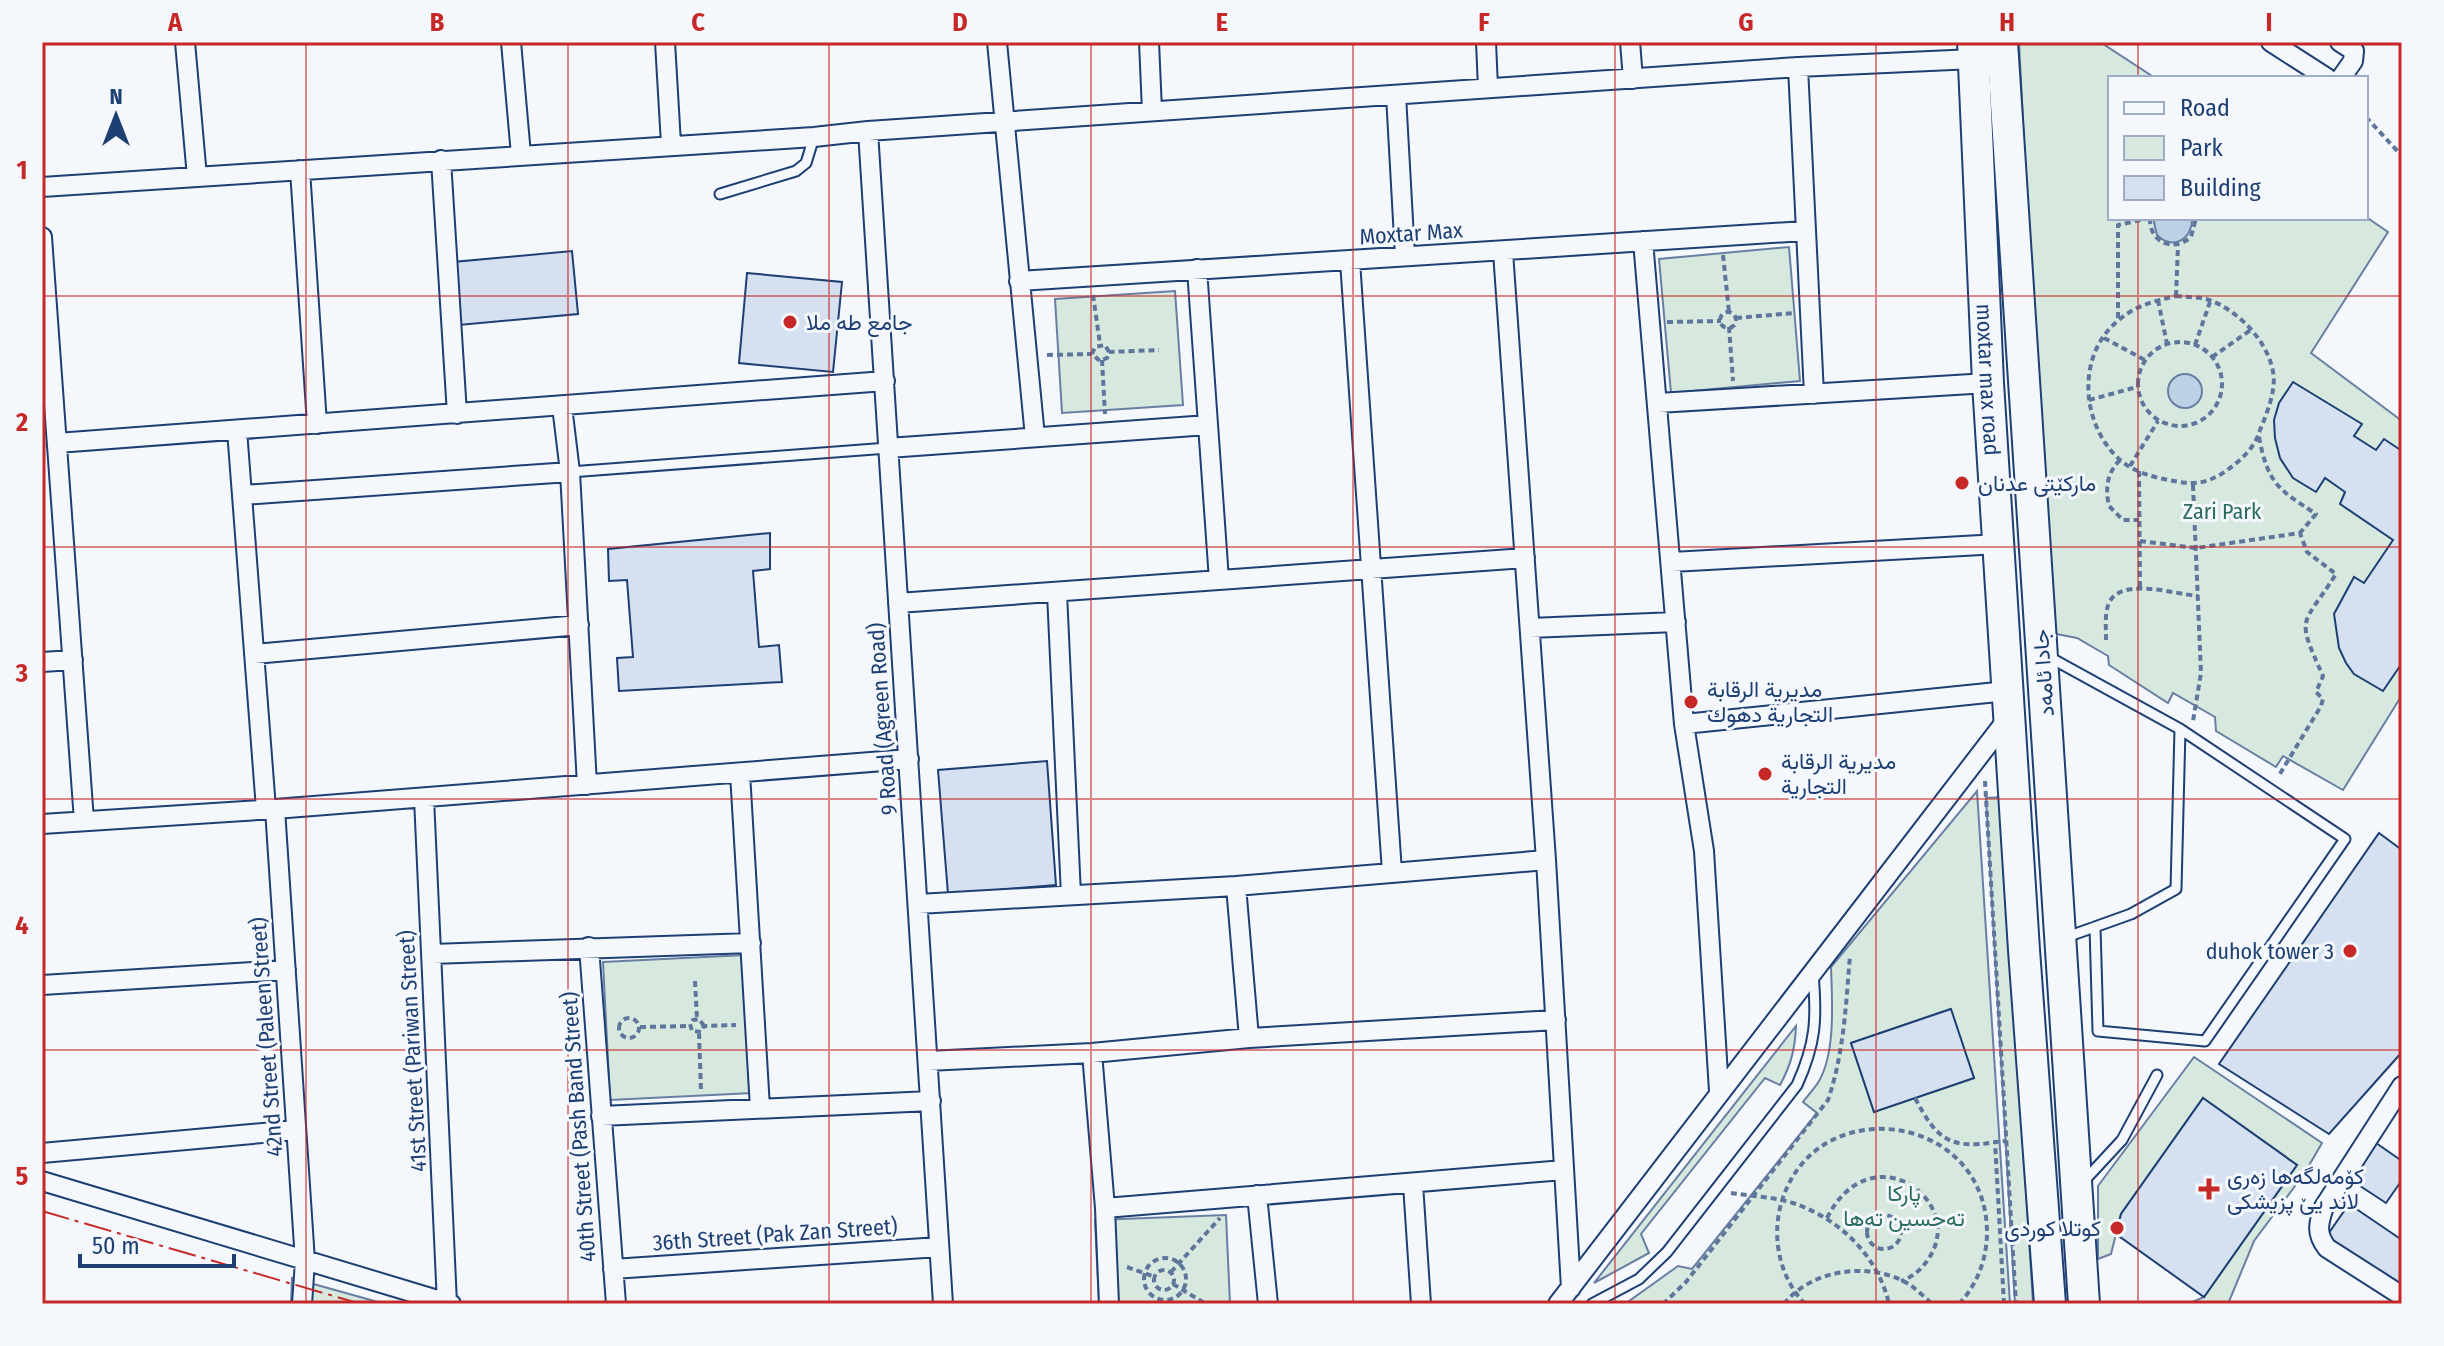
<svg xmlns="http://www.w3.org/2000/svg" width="2444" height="1346" viewBox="0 0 2444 1346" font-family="'Fira Sans Condensed',Vazirmatn,sans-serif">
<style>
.green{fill:#d7e8df;stroke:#687fa3;stroke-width:2;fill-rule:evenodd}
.water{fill:#bed0e5;stroke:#687fa3;stroke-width:2}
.building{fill:#d5e0f0;stroke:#1d3f73;stroke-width:2}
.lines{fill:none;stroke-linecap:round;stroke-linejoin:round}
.lane-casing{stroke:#1d3f73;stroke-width:13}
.street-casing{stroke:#1d3f73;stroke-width:22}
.primary-casing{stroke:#1d3f73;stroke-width:34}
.path{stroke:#5e769c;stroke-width:4;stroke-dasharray:6 4;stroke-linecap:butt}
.lane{stroke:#f4f7fb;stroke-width:9}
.street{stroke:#f4f7fb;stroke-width:18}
.primary{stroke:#f4f7fb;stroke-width:30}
.power{stroke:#c62828;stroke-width:2;stroke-dasharray:28 6 4 6;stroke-linecap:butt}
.grid{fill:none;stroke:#c62828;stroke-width:2;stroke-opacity:0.55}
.poi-dot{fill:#c62828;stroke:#f4f7fb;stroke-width:3}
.labels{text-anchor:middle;stroke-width:6;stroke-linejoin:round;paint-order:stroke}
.street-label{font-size:22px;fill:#1d3f73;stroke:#f4f7fb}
.poi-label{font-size:22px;fill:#1d3f73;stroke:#f4f7fb;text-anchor:start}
.park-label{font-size:22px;fill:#2c6c60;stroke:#f4f7fb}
.neatline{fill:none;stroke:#c62828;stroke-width:3}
.grid-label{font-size:26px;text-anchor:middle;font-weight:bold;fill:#c62828}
</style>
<rect width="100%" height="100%" fill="#f4f7fb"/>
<path class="green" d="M2019,42H2100L2155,78H2110V218L2366,217L2388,232L2311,353L2402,421V695L2343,790L2283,756L2276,767L2216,731L2215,717L2173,693L2168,703L2109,665L2108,656L2077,638L2051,633L2048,622Z
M1789,247L1800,381L1671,393L1659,259Z
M1175,291L1183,405L1062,413L1055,299Z
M1977,791L2010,1304H1625L1678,1266L1692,1269L1817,1113L1803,1102C1808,1095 1815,1088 1819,1081C1836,1052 1832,999 1831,967ZM1950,1009L1974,1078L1874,1112L1851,1043Z
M2002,797L2033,1304H2015L1986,798Z
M745,955L752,1093L610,1100L603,962Z
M1796,1026C1795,1049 1791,1065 1780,1085L1765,1078L1641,1234L1649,1253L1594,1283Z
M2194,1057L2322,1143L2304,1174L2254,1241L2228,1304H2188L2204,1297L2297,1165L2203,1098L2121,1214L2111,1254L2098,1259V1186Z
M1226,1215L1230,1304H1099L1095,1220Z
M292,1278L385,1304H291Z"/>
<path class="water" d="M2153,218H2192C2193,239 2173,251 2157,235Z
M2168 391a17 17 0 1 1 34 0a17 17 0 1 1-34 0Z"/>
<path class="building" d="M572,251L578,314L459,325L453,262Z
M747,273L842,282L833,372L739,363Z
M2293,382L2362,424L2354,436L2376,450L2384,439L2402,451V663L2383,691L2354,674L2346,663L2339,648L2334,614L2354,577L2364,583L2393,540L2340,504L2345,492L2325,478L2316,492L2293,478L2280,458L2275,438L2274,420L2279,403Z
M770,533V569L753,571L759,647L779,645L782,682L619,691L617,658L633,657L627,580L609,581L608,549Z
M1047,761L1056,885L948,894L938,770Z
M2379,833L2402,850V1052L2329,1134L2219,1064Z
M1951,1009L1974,1078L1874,1112L1851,1043Z
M2203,1098L2297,1165L2204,1297L2116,1234L2121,1214Z
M2376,1143L2402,1161V1180L2386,1203L2351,1180Z
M2349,1204L2402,1240V1294L2324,1240Z"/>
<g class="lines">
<defs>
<path id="lane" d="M720,194L796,171L806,163L814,137
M570,472L888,448
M2049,657L2180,729L2176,889L2131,914L2064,938
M2095,927L2098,1031L2205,1041L2345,839L2180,729
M2084,1181L2122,1140L2157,1075
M1592,1304L1639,1279L1667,1252L1797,1085C1816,1043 1817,1019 1813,974"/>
<path id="street" d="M185,42L197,177
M511,42L521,155
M665,42L671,144
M997,42L1035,437
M1149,42L1152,111
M1486,42L1488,88
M1630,42L1633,79
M2271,42L2327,78
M2340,42L2354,51L2353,61L2341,78
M1798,67L1814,394
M1396,95L1405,256
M868,131L943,1304
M441,160L457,414
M300,170L317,424
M42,187L814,137L868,131L1798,67L1974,59
M42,237L84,821
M1643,241L1684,724L1704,851L1719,1091
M1503,252L1546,860L1571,1288
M1350,261L1392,872
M1197,269L1219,580
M1019,281L1805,231
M1658,403L1988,383
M562,406L570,472L587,785
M237,430L266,809
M57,443L885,381
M888,448L1208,425
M242,495L570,472
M1672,562L1999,544
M1057,593L1071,895
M898,603L1525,558
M1530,628L1676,622
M254,654L579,625
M42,662L73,660
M1684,724L2007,691
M740,773L760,1108
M424,798L447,1304
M275,809L305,1261L302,1304
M42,824L275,809L909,759
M1236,886L1249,1038
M918,904L1236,886L1546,860
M589,947L616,1304
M432,954L751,943
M42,985L286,970
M1092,1053L1105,1208L1109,1304
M928,1061L1092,1053L1249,1038L1556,1020
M2402,1086L2324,1207C2318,1224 2316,1234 2327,1248L2402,1296
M601,1116L931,1101
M42,1153L296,1130
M42,1181L451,1304
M1413,1184L1421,1304
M1257,1195L1268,1304
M1105,1208L1564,1170
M613,1269L939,1247
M1558,1304L2009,717"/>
<g id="primary">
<path id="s1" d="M1973,42L1988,383L2024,950L2050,1304"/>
<path d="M2002,42L2084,1304"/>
</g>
</defs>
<use href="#lane" class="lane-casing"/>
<use href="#street" class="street-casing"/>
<use href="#primary" class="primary-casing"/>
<path class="path" d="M2366,117L2402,156
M2150,218C2149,242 2173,253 2191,237L2196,218
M1723,255L1729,312
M1093,295L1100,344
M2176,296C2185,297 2196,297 2206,299C2240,309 2280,352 2273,390C2271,403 2265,418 2260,430C2255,448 2241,460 2226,471C2205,485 2192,485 2169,480C2151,477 2132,471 2119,459C2080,423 2076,353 2120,319C2137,305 2155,301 2176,296Z
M2176,296L2178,245
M2158,300L2167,344
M1720 320a8 8 0 1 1 16 0a8 8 0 1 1-16 0Z
M1736,318L1794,313
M2118,318V225L2150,218
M1667,322L1721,321
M1729,327L1733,381
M2104,338L2145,360
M2138 384a42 42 0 1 1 84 0a42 42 0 1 1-84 0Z
M2195,345L2210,302
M1109,352L1105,345L1095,347L1092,354L1100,361L1107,358L1109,352L1159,350
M1047,355L1092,354
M2212,357L2252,329
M1102,360L1105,414
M2089,400L2137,387
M2259,437C2268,484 2278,489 2316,514L2300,533
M2120,460C2107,473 2105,488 2109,506L2123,520H2139
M2130,466L2158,421
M2139,471L2140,588
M2193,485L2201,673L2193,721
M2140,541L2196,548L2300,533L2307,552L2336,574C2302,628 2295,614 2323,676L2316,692L2323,699L2321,706L2278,777
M2106,640C2106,630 2105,618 2107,609C2114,574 2173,594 2198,596
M1985,781L2016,1304
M695,981L697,1019
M619 1028a10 10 0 1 1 20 0a10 10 0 1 1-20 0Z
M704,1026L699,1019L693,1020L690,1024L692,1031L701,1032L704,1026L736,1025
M640,1027L690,1026
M699,1033L701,1091
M1915,1098C1936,1138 1949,1150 1995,1142
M1731,1193C1751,1196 1774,1197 1793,1203C1840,1219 1878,1256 1889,1304
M1867 1232a17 17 0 1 1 34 0a17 17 0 1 1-34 0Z
M1827,1218C1871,1131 1967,1201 1929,1258C1922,1269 1913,1277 1901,1281
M1144 1279a21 21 0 1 1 42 0a21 21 0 1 1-42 0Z
M1127,1267L1155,1277
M1154 1280a10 10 0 1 1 20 0a10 10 0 1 1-20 0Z
M1171,1272L1220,1218
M1173,1284L1206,1304
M1663,1304L1686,1282L1828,1100C1844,1053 1846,1004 1850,955
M1784,1304C1812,1268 1875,1260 1913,1287C1919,1292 1926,1298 1932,1304
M1805,1304C1781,1279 1772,1242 1780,1208C1809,1089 1986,1110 1987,1232C1987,1259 1977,1285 1959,1304
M2004,1304L1995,1142L2006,1141"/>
<use href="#lane" class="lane"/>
<use href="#street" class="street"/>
<use href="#primary" class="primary"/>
<path class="power" d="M42,1211L361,1304"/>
</g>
<path class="grid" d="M306,42V1304M568,42V1304M829,42V1304M1091,42V1304M1353,42V1304M1615,42V1304M1876,42V1304M2138,42V78M2138,218V1304M42,296H2402M42,547H2402M42,799H2402M42,1050H2402"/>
<g class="poi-dot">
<circle cx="790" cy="322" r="8"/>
<circle cx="1962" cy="483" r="8"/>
<circle cx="1691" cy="702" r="8"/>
<circle cx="1765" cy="774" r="8"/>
<circle cx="2350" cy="951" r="8"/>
<path d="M2205 1177h8v8h8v8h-8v8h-8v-8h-8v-8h8z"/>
<circle cx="2117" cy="1228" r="8"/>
</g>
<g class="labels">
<g class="street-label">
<text transform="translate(1411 233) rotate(-4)" y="8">Moxtar Max</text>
<text dy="8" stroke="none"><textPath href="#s1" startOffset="338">moxtar max road</textPath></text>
<text transform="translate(2043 673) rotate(-94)" y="8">جادا ئامەد</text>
<text transform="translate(882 719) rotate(-94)" y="8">9 Road (Agreen Road)</text>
<text transform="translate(266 1037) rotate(-94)" y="8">42nd Street (Paleen Street)</text>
<text transform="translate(412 1051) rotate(-93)" y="8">41st Street (Pariwan Street)</text>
<text transform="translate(578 1127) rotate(-94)" y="8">40th Street (Pash Band Street)</text>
<text transform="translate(775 1234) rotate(-4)" y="8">36th Street (Pak Zan Street)</text>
</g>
<g class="poi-label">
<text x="806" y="330">جامع طه ملا</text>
<text x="1978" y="491">مارکێتی عدنان</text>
<text x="1707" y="697">مديرية الرقابة<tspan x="1707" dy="25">التجارية دهوك</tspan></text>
<text x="1781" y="769">مديرية الرقابة<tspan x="1781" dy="25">التجارية</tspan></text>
<text x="2334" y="959" text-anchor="end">duhok tower 3</text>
<text x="2227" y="1184">کۆمه‌لگه‌ها زه‌ری<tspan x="2227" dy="25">لاند یێ پزیشکی</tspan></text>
<text x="2101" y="1236" text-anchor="end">كوتلا كوردی</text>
</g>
<g class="park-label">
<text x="2222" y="519">Zari Park</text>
<text x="1904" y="1201">پارکا<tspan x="1904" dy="25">تەحسین تەها</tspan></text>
</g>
</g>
<rect width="2444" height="1346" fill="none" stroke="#f4f7fb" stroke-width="88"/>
<rect x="2108" y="76" width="260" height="144" fill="#f4f7fb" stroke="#9eadc5" stroke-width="2"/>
<rect x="2124" y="102" width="40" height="12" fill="#f4f7fb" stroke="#9eadc5" stroke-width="2"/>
<text x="2180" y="116" font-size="24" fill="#1d3f73">Road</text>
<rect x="2124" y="136" width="40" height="24" fill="#d7e8df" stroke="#9eadc5" stroke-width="2"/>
<text x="2180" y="156" font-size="24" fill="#1d3f73">Park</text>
<rect x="2124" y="176" width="40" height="24" fill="#d5e0f0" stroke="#9eadc5" stroke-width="2"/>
<text x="2180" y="196" font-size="24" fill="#1d3f73">Building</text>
<g transform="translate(116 116)" stroke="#f4f7fb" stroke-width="6" paint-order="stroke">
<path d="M0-6L14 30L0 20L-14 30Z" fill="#1d3f73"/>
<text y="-12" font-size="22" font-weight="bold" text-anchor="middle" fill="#1d3f73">N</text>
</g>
<path d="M80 1254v12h154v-12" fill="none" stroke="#1d3f73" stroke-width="4"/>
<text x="92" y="1254" font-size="24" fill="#1d3f73" stroke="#f4f7fb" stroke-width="6" paint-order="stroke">50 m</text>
<rect x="44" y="44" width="2356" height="1258" class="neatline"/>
<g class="grid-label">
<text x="175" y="31">A</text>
<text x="437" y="31">B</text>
<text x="698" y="31">C</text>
<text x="960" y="31">D</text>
<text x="1222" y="31">E</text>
<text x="1484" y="31">F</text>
<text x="1746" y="31">G</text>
<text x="2007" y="31">H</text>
<text x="2269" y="31">I</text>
<text x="22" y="179">1</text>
<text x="22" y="431">2</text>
<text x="22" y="682">3</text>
<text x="22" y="934">4</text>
<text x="22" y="1185">5</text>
</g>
</svg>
